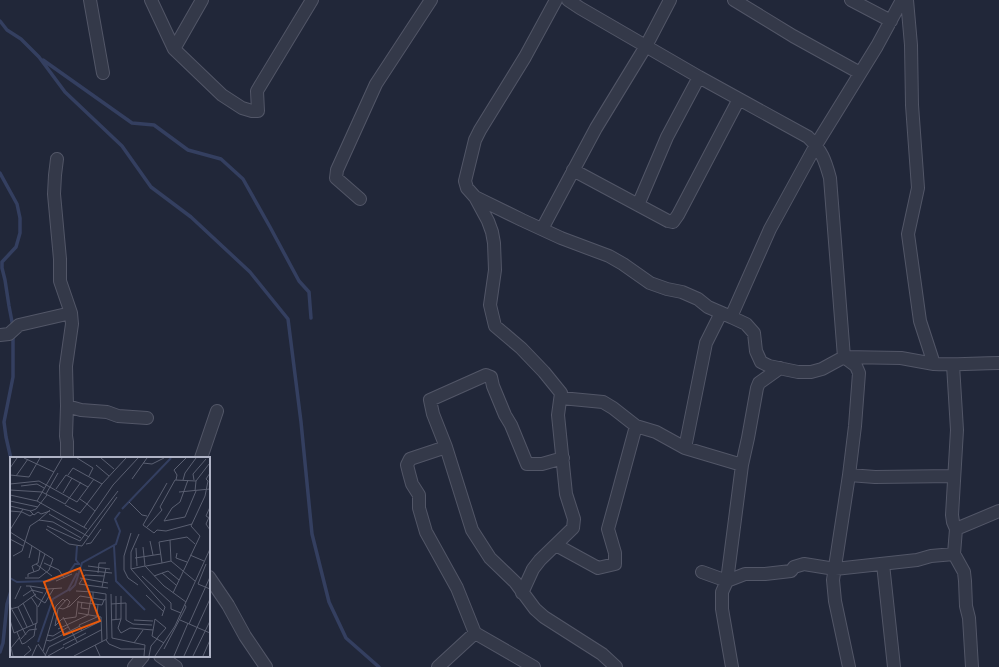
<svg xmlns="http://www.w3.org/2000/svg" width="999" height="667" viewBox="0 0 999 667" font-family="Karla,sans-serif">
<style>
.lines{fill:none;stroke-linecap:round;stroke-linejoin:round}
.stream{stroke:#343f60;stroke-width:3.5}
.minor-casing{stroke:#525667;stroke-width:14}
.minor{stroke:#343949;stroke-width:12}
.inset-river{fill:none;stroke:#343f60;stroke-width:2}
.inset-road{fill:none;stroke:#5a5f71;stroke-width:1}
.view{fill:#e8590c;fill-opacity:0.15;stroke:#e8590c;stroke-width:2}
.inset-edge{fill:none;stroke:#afb3c5;stroke-width:2}
</style>
<rect width="100%" height="100%" fill="#212739"/>
<g class="lines">
<path class="stream" d="M0,21L7,30L21,39L39,57L65,92L122,146L151,187L191,217L250,272L288,319L301,422L312,534L329,602L346,638L379,667
M43,60L132,123L154,125L188,150L221,159L243,179L270,227L299,281L309,292L311,318
M0,173L17,204L20,218V233L16,247L2,262V268L5,280L9,306L13,327
M11,459L6,437L4,422L13,377V333
M0,652L3,643L7,604L11,591"/>
<defs>
<path id="minor" d="M90,0L103,73
M151,0L174,49L222,95L242,108L252,111H258L257,91L312,0
M568,0L580,8L699,77L808,137C822,151 825,160 830,178L844,357L856,366L859,373L855,426L849,475L833,580L835,601L849,667
M734,0L793,36L860,73
M851,0L891,21
M907,0L911,45L912,105L918,188L908,234L920,321L934,364C955,365 977,363 999,363
M174,49L202,0
M57,159L55,175L54,194L60,259V281L71,313L72,324L66,366L67,406L66,436L67,442V458
M573,170L668,221L673,222L678,215L739,99
M475,197L522,220L561,238L609,256L623,264L650,283L667,289L682,292L698,299L708,307L731,317L746,324L754,333L756,351L761,362L769,366L798,372H811L822,369L844,357L901,358L934,364
M360,199L336,178L337,170L376,84L431,0
M638,205L667,137L699,77
M542,229L596,128L646,46L670,0
M731,317L770,229L816,145L877,46L902,0
M0,335L9,334L19,325L71,313
M953,365L957,430L952,515L953,522L956,529L954,554L964,572L965,581L966,606L969,618L972,667
M561,398L603,402L613,408L636,426L656,432L685,448L742,465
M67,406L81,410L107,412L118,416L147,418
M446,447L410,459L407,465L409,473L412,484L419,495V508L426,532L457,588L475,633L534,667
M685,448L706,343L721,313
M201,458L217,411
M563,458L542,464H527L511,425L505,415L493,386L491,377L486,375L430,400L433,414L446,447L472,530L490,558L515,582L535,609L544,617L602,654L616,667
M849,475L875,477L954,476
M956,529L999,511
M556,545L598,568L615,564V553L608,529L616,500L636,426
M883,564L894,667
M702,572L727,581L745,574H765L791,571L794,567L804,564L835,569L917,560L931,556L954,554
M209,577L228,605L245,636L266,667
M522,593L533,569L540,560L573,528L574,519L566,494L558,415L561,393L544,372L521,348L495,326L490,305L495,270L494,243L492,232L488,221L475,197L467,188L465,181L475,140L480,130L525,57L556,0
M160,656L176,667
M134,667L143,656
M438,667L475,633
M732,667L722,609V592L727,581L742,465L748,438L757,388L759,383L780,368"/>
</defs>
<use href="#minor" class="minor-casing"/>
<use href="#minor" class="minor"/>
</g>
<g transform="translate(10 457)">
<rect width="200" height="200" fill="#212739"/>
<path class="inset-river" d="M112,52L161,1M67,89L66,103L69,107M104,89L106,124L135,153M0,121L7,125L39,124L58,117L65,107H70M59,134L65,128L72,106L106,87L110,74L105,62L110,55M28,185L43,142L58,133L67,116"/>
<path class="inset-road" d="M14,1L44,15M67,1L83,11L79,19M91,1L104,12M133,6L142,7L154,1M86,8L99,19M0,11L7,1M0,18L19,20L30,1M58,18L63,11L92,27L116,1M6,19L18,2M122,22L137,1M166,23L167,18L164,13L176,1M173,23L175,16L186,1M184,23L183,17L196,2M157,26L133,68L144,76L147,73L156,74L182,67M0,27L29,24L67,45L84,22M11,29L27,27L34,31M46,32L56,18L78,30M0,33L32,35L55,47L71,25M185,34L186,24L199,7M169,35L200,32M53,36L62,21M36,37L48,16M0,38L27,44L77,72M70,42L77,47L92,27M0,44L28,50M27,44L52,1M119,45L132,58L137,59M55,48L70,56L77,47L85,54M0,49L21,54L26,52L37,38M0,54L12,55L20,59L23,57M20,54L24,58L28,55L31,57L40,54M39,57L79,80M200,58L196,67L200,73M199,61L196,59L200,50M29,63L40,53M154,64L175,60L186,34M154,64L162,51L170,45L178,23M37,69L70,84L108,34M74,70L103,28L128,1M137,70L152,53L150,50L165,23L186,24M36,72L59,87L72,89L107,40M0,73L13,52M0,75L43,102L39,113L29,121H15M121,76L114,99V113L118,121L128,128M129,77L121,95V112L155,150L152,159M0,82L13,89M160,83L161,104L185,124M140,84L143,98M76,87L81,86L91,72M133,90L135,109M126,91L127,109M167,96L166,101L177,105M180,98L194,104M3,99L12,94L20,69L29,63L43,65L71,81M19,101L22,89M125,101L151,97M161,104L152,106L149,85L177,80L185,87M34,106L49,113L54,121M26,107L42,119M78,109L100,112M136,109L152,106M121,112L135,109L154,129L176,145M73,113L102,116M24,115L22,109L28,106L30,94M88,116L89,106H96M152,116L166,128M94,119L75,118L69,127L98,131M132,119L161,146V152L171,156M144,119L158,114L169,123M18,120V117L29,113L35,97M70,121L98,126M46,124L62,117M188,127L196,107M188,127L200,132M16,129H20L26,140L35,146L44,131M20,129L38,132L52,131M92,130L96,111M66,134L83,135V141M83,135L96,137V142M163,136L190,79L181,69L195,39L198,24L196,22L200,16M101,137L102,181L135,188L134,199M136,138L154,155M13,139L22,133L33,136M106,139V162M5,142L11,129M72,145L71,151L79,152M13,146L23,167M101,147L116,146V163L123,167L142,168M0,149L16,178M8,150L17,170M28,150L38,132M57,150L60,145L57,142L48,152L45,169L52,162L66,160M49,151L53,152L60,149L70,139L94,143L92,148L68,145M0,152L8,150L26,137M68,156L91,160L92,185M87,159L88,147M53,160L60,173M66,160L68,144M111,162L108,171L111,176L120,171L143,173M0,163L4,176L27,166V149L21,140M101,163L111,162V139M124,163L143,164M170,163L200,176M179,167L200,120M48,172L78,158L81,141M61,173L67,185M72,174L69,168L87,160M7,175L12,187L15,186L24,179L26,166M37,178L43,179L58,170M11,182L19,173L27,172M36,183L40,184L70,169M96,183L99,187L111,192H135M124,186L133,173M28,187L36,199M53,188L76,176M85,188L90,199M55,192L91,173M154,192L173,156L176,150L175,148M33,194L46,149L53,142L55,144M3,199L1,191L10,180M14,199L21,193L18,189M22,199L27,188M35,199L39,190L91,164M38,199L54,190M64,199L97,182L96,142L94,143M139,199L141,189L147,182L148,180L156,171L145,162L142,179L147,182L154,186M145,199L165,169L200,92M164,199L178,166M174,199L200,142M183,199L200,164M193,199L200,183"/>
<path class="view" d="M70,111L90,164L54,178L34,125Z"/>
<rect width="200" height="200" class="inset-edge"/>
</g>
</svg>
